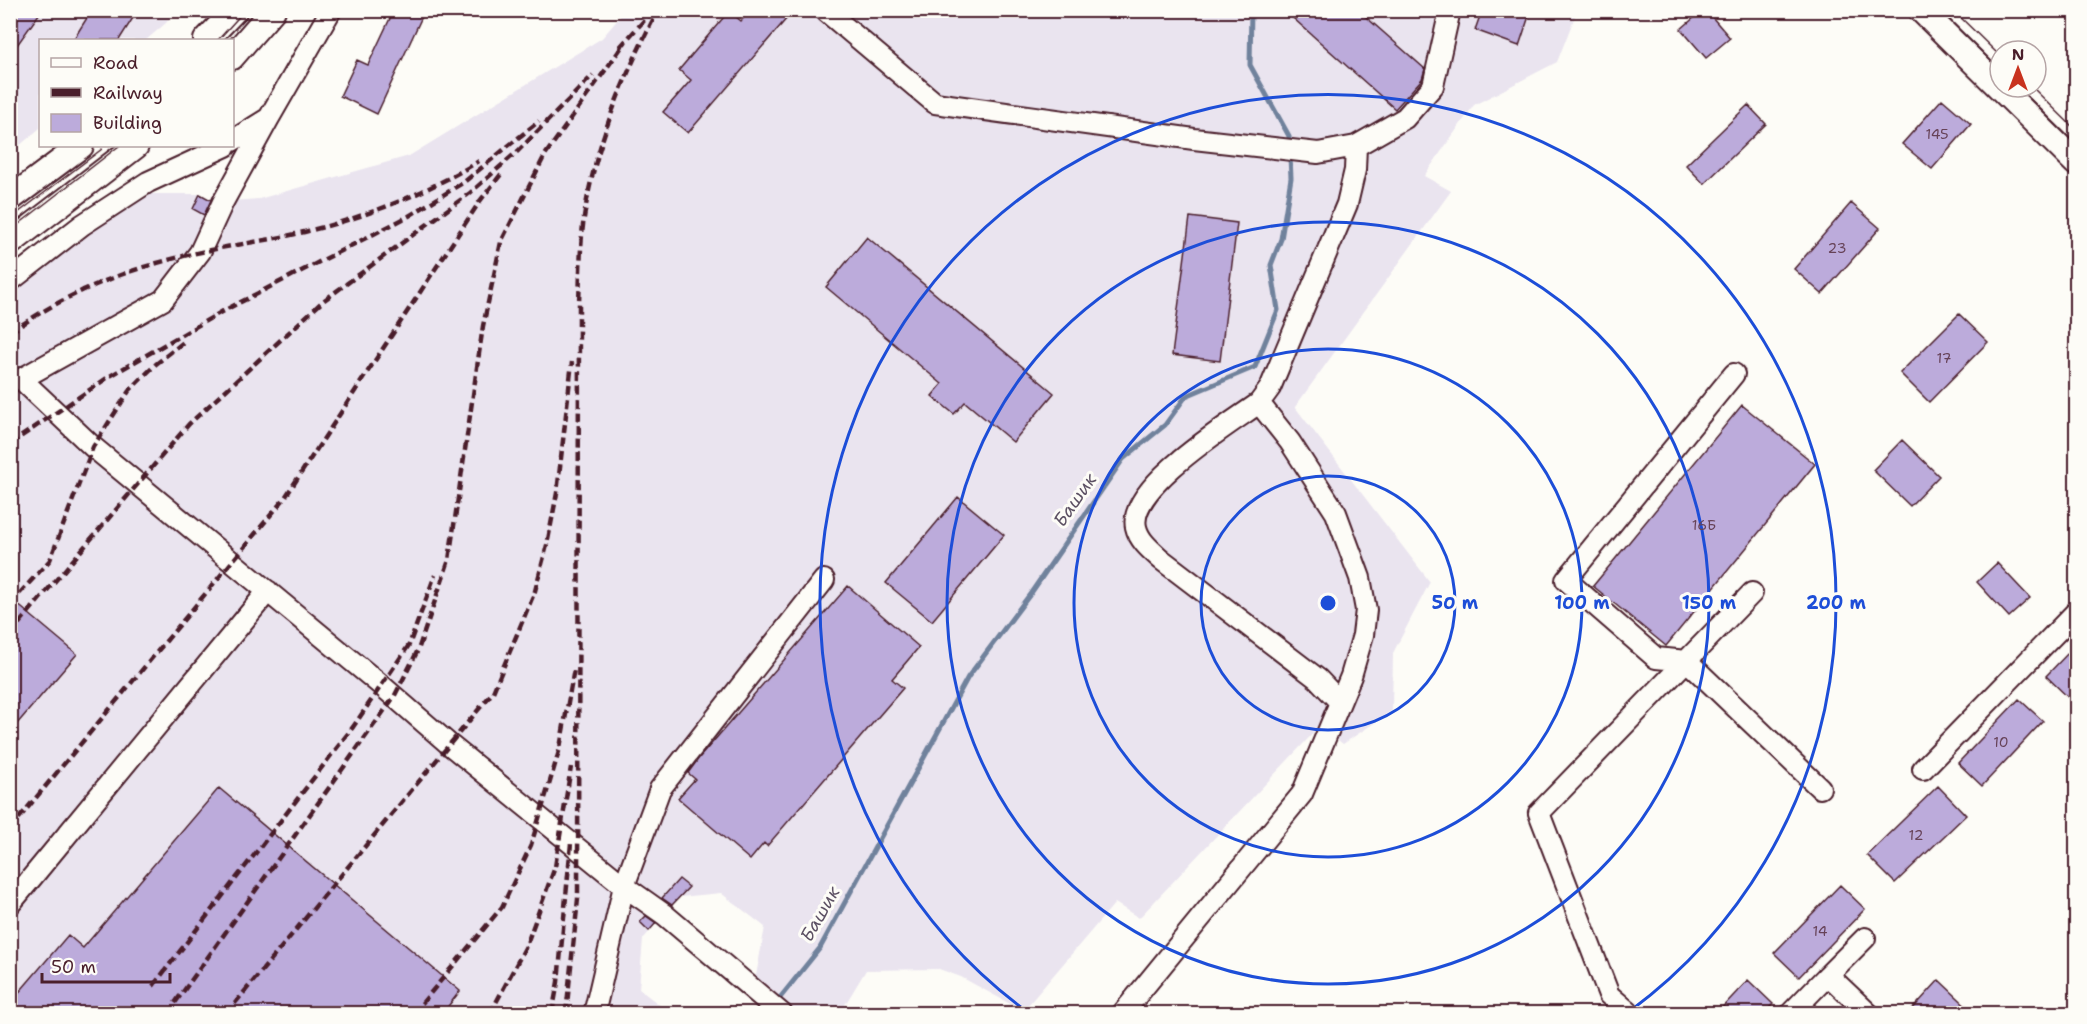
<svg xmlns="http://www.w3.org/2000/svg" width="2087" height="1024" viewBox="0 0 2087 1024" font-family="'Shantell Sans',sans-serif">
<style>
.built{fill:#eae4ef}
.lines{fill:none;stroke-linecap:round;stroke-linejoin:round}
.stream{stroke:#70829c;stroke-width:5}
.building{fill:#bcabdb;stroke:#4a1f2b;stroke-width:1.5}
.minor-casing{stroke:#4a1f2b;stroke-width:24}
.major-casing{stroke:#4a1f2b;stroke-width:28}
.minor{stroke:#fdfcf7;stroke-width:20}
.major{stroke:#fdfcf7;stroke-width:24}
.tram{stroke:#4a1f2b;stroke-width:1.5}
.rail{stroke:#4a1f2b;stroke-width:4.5;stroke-dasharray:9 4.5;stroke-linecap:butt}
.ring{fill:none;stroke:#1d4ed8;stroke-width:3}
.labels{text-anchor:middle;stroke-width:6;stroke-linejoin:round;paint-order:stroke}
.number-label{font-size:14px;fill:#664257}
.water-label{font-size:18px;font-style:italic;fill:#5d5164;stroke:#fdfcf7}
.centre{fill:#1d4ed8;stroke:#fdfcf7;stroke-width:3}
.ring-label{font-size:18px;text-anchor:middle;font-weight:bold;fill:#1d4ed8;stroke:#fdfcf7;stroke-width:6;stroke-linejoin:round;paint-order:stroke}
</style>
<rect width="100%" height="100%" fill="#fdfcf7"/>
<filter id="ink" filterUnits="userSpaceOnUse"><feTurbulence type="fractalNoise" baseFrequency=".0167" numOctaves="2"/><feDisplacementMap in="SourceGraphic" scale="12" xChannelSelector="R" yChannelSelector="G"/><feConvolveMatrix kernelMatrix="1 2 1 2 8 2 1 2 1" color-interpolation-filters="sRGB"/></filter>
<g filter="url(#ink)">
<path class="built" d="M11,11H175L166,23L146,40H40V128L11,153Z
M625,11H1577L1557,62L1474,105L1424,176L1451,191L1295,407L1430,582L1393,653L1392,711L1343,744L1320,726L1139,918L1115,903L1023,1011L961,977L939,969L866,970L840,1013H798L755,981L765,927L721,893L680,897L643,939L639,989L670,1013L11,1014V293L140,194H200L216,202L259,199L409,156L602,38Z"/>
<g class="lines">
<path class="stream" d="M775,1004L820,948L968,677L1031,593L1123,459L1165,425L1186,396L1255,367L1278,310L1271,265L1281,239L1291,178L1289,136L1250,65L1251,10"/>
</g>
<path class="building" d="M10,10H42L10,55Z
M92,10H138L119,40H73Z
M394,10H425L377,114L340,96L357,60L368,65Z
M750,10H794L688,133L663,112L691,80L679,70L729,11L741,21Z
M1284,10H1358L1425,69L1422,79L1395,109Z
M1482,10H1531L1519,46L1475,30Z
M1703,10H1706L1730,38L1706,58L1681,29Z
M1942,99L1971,124L1932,169L1902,144Z
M1748,105L1766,124L1704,184L1686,165Z
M200,194L211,200L204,215L193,209Z
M1851,203L1880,228L1822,294L1794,269Z
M1190,217L1237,223L1220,361L1172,355Z
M867,237L1054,393L1013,442L965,402L954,414L932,396L942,384L826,287Z
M1959,314L1988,342L1929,402L1900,373Z
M1742,405L1815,464L1666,646L1593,586Z
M1902,440L1939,476L1910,506L1873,470Z
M958,497L1004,535L932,621L886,583Z
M1997,563L2030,598L2009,617L1977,582Z
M848,586L919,647L892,679L903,688L767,846L764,843L750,860L678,798L695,779L688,773L699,758Z
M10,598L77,654L10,732Z
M2069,652L2076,660V705L2046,676Z
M2019,699L2043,721L1982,786L1958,763Z
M1938,786L1966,815L1895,883L1867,855Z
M219,788L460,991L442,1014H10V1003L68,935L83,948Z
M679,879L689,887L672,905L662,898Z
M1840,885L1865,909L1799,977L1774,953Z
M646,916L656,923L649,931L640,922Z
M1748,980L1773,1004L1763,1014H1716Z
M1939,980L1975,1014H1908Z"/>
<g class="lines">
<defs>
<path id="minor" d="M827,12L935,103L1194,139L1318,153L1356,146L1405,118L1433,86L1450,10
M269,118L223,202L200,252L163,300L21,379L93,447L381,685L450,745L624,886L665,915L782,1014
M232,141L269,118L331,10
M10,281L82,225L148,182L226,146
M1734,374L1566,580L1656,658L1687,661L1820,788
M1339,701L1318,679L1162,560C1152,551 1139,541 1136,527C1127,487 1230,424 1259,403L1270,388L1347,204L1355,170L1356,146
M1923,769L2076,612
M10,904L268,591
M1865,938L1828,975L1869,1014
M594,1014L624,886L660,789L824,580
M1122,1014L1302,794L1351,676L1363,635L1366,610L1360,578L1336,513L1290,442L1259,403
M1631,1014L1609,995L1539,813L1752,593
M1790,1014L1828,975"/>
<path id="major" d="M1921,10L2076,163
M206,40L235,10
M232,57L273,10
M10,199L81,146
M10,243L136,146"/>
</defs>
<use href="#minor" class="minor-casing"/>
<use href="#major" class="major-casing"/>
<use href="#minor" class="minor"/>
<use href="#major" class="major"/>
<path class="tram" d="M1939,10L2000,70
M1953,10L2000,56
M218,40L245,10
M2018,87L2076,144
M2032,87L2076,130
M10,219L102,149
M10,231L119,146"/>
<path class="rail" d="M620,47L650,14
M10,333C68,291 132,267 201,252C237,244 273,240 308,231C369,216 426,193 479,161
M10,444L110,376L223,311L409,216L464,182L539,121
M10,604L50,560L93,447L129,391L156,364L186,340
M10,634L189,424L323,301L470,193L518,151L593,75
M10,829L284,499L480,201L502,173
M153,986L353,727L409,645L435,575
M175,1003L394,697L418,650L449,560L483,326L501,242L545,155L626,41
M226,1014L493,692L535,591L547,545L557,493L572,362
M413,1014L502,907L531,845L560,748L574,669
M490,1014L526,946L555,867L571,767
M552,1014L558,982L571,843
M566,1014L578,899L579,303C580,277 580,251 583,225C593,149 623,78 658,10"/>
</g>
</g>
<g class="ring">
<circle cx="1328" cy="603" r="127"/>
<circle cx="1328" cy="603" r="254"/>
<circle cx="1328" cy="603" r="381"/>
<path d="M1026 1011A508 508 0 1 1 1630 1011"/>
</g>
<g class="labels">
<g class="number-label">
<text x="1937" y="139">145</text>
<text x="1837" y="253">23</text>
<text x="1944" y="363">17</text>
<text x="1704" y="530">16Б</text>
<text x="2001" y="747">10</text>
<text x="1916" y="840">12</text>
<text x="1820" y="936">14</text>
</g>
<g class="water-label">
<text transform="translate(1075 500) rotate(-55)" y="6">Башик</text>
<text transform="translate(820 914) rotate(-60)" y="6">Башик</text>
</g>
</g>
<circle cx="1328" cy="603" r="9" class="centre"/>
<g class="ring-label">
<text x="1455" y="609">50 m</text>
<text x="1582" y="609">100 m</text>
<text x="1709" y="609">150 m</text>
<text x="1836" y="609">200 m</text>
</g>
<rect width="2087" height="1024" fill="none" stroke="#fdfcf7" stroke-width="36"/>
<rect x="18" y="18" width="2051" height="988" fill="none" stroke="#4a1f2b" stroke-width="2" filter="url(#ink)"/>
<rect x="39" y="39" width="195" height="108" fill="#fdfcf7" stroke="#b5a4a5" stroke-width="1.5"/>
<rect x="51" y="58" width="30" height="9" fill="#fdfcf7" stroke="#b5a4a5" stroke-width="1.5"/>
<text x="93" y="69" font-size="18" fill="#4a1f2b">Road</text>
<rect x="51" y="88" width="30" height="9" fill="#4a1f2b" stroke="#b5a4a5" stroke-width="1.5"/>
<text x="93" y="99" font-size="18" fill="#4a1f2b">Railway</text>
<rect x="51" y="114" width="30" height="18" fill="#bcabdb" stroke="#b5a4a5" stroke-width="1.5"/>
<text x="93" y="129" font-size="18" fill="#4a1f2b">Building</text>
<g transform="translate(2018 69)"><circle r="28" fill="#fdfcf7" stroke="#b5a4a5" stroke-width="1.5"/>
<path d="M0-4.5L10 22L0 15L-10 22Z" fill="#c8321e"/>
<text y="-9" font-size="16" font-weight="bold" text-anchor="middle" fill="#4a1f2b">N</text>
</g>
<path d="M42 973v9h128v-9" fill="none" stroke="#4a1f2b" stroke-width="3"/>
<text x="51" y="973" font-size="18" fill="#4a1f2b" stroke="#fdfcf7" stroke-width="4.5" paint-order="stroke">50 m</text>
</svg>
